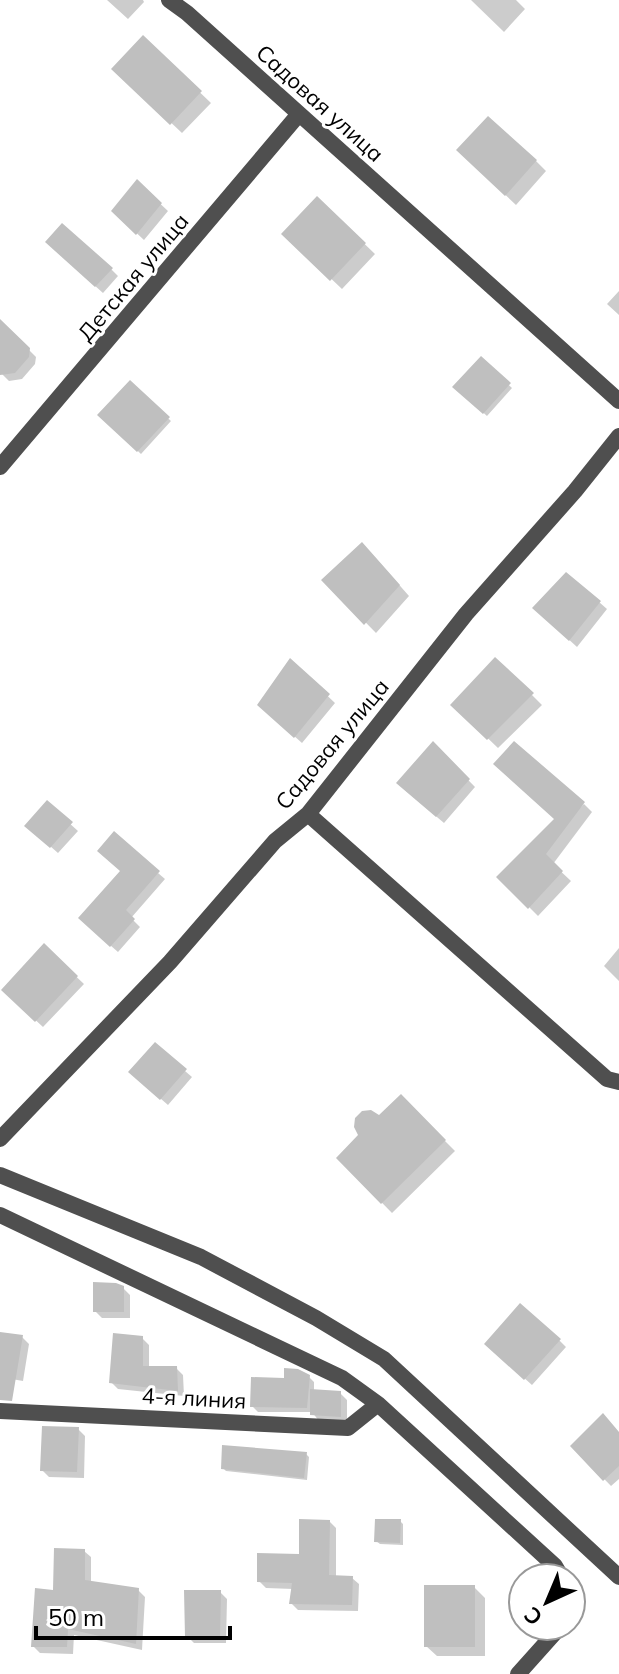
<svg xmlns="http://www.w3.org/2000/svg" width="619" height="1674" viewBox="0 0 619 1674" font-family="Mulish,sans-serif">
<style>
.shadow{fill:#0003}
.building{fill:#bfbfbf}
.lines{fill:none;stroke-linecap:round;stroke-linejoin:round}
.minor{stroke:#4f4f4f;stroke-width:16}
.labels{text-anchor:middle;stroke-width:6;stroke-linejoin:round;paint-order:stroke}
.street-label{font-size:22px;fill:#000;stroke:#fff}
</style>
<rect width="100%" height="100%" fill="#fff"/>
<path class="shadow" d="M107,0H143L144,2L128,19Z
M471,0H516L525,9L504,32Z
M143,38L211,103L182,133L114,69Z
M458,150L536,161L546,171L516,205Z
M137,182L168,211L144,240L113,211Z
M318,199L375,254L342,289L284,234Z
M54,249L111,269L118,276L103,293Z
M619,291V315L607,304Z
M0,321L36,357L35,364L22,379L9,381L0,372Z
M481,359L512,388L487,416L455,387Z
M130,383L171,421L141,454L100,415Z
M372,554L409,596L376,633L324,580Z
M567,574L607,609L577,647L542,615Z
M291,661L335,703L302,743L266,711Z
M532,695L542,705L498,748L453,705Z
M433,744L475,787L444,823L405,790Z
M47,803L78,831L58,853L34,832Z
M584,804L592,812L553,864L571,881L538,916L499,877Z
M158,873L165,879L131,918L140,927L118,952L87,925Z
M44,946L84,984L43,1027L3,990Z
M619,948V981L604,966Z
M185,1071L192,1077L168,1105L138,1079Z
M401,1097L455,1151L392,1213L338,1158Z
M123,1288L130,1295V1318H102L95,1311Z
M0,1334L22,1337L29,1344L23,1381L0,1377Z
M142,1338L149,1345V1368H176L183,1375L184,1396L118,1389L111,1382Z
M559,1340L566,1347L532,1385L493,1350Z
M308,1376L314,1382V1391L340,1393L347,1400V1423L319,1421L312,1412H258L252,1406L286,1380Z
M78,1429L85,1436L84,1478L49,1477L42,1470Z
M619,1434V1479L611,1486L572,1446Z
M306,1454L309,1457L307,1480L226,1471L223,1468Z
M400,1521L403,1524V1545L380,1544L376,1541Z
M330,1522L336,1528V1577L352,1578L359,1584L358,1611L298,1610L291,1603L293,1589L266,1588L259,1581L301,1556Z
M84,1551L91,1557V1583L138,1590L145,1597L142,1650L74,1635L73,1654L40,1653L33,1646L55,1593Z
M474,1587L485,1598V1656H437L426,1646Z
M220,1592L227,1599L226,1643H194L187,1636Z"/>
<path class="building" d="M143,35L202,91L170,125L111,69Z
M488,116L537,160L505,196L456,150Z
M137,179L162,203L136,235L111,211Z
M317,196L366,243L330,281L281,234Z
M62,223L113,268L95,287L45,242Z
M0,319L30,348L29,357L15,373L0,375Z
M481,356L511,383L483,414L452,387Z
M130,380L170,417L137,452L97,415Z
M362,542L400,585L364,625L321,580Z
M566,572L601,601L569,641L532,608Z
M495,657L534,693L487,740L450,705Z
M290,658L330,694L294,738L257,705Z
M433,741L470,779L436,817L396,783Z
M514,741L585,802L546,854L563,871L528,909L496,877L554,819L493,764Z
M47,800L73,822L50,848L24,826Z
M114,831L160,871L126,910L135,919L110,947L78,918L120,871L97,851Z
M44,943L78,976L35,1022L1,990Z
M155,1042L187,1069L160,1100L128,1072Z
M401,1094L446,1140L381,1204L336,1158L358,1135L354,1127L355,1118L362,1111L371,1110L379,1115Z
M93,1282L116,1283L124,1286V1312H93Z
M520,1303L561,1339L524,1380L484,1344Z
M0,1332L23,1335L12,1401L0,1400Z
M113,1333L143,1336V1366H177L178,1391L109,1383Z
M284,1368L298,1369L310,1375L307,1408L250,1407L251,1377L284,1378Z
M310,1389L341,1391V1417L310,1415Z
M603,1413L619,1432V1466L603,1481L570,1446Z
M42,1426L79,1427L77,1472L40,1471Z
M222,1445L307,1452L304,1478L221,1469Z
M299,1519L330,1520L329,1575L353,1576L352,1605L289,1604L292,1583L257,1582V1553L299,1554Z
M375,1519H401L400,1543L374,1542Z
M54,1548L85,1549V1580L139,1588L136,1644L68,1629L67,1647H31L35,1588L53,1590Z
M424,1585H475V1647H424Z
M184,1590H221L220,1637H185Z"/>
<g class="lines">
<path class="minor" d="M169,0L187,13L619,401
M0,467L299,114
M308,814L607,1079L619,1082
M0,1139L170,962L275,841L308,814L466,614L575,491L619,436
M0,1175L201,1257L316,1318L384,1359L619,1577
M0,1215L342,1378L378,1404L555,1566L562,1578
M0,1411L348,1428L378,1404
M518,1674L561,1626"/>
</g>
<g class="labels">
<g class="street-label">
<text transform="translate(320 103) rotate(42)" y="8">Садовая улица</text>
<text transform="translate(133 277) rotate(-50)" y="8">Детская улица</text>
<text transform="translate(332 744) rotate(-50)" y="8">Садовая улица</text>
<text transform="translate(194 1398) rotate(3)" y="8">4-я линия</text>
</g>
</g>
<g transform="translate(547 1602) rotate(224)"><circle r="38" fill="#ffffff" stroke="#999999" stroke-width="2"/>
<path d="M0-6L14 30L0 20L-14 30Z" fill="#000000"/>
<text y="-12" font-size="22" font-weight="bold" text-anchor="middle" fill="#000000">С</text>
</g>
<path d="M36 1626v12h194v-12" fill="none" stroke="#000000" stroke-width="4"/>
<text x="48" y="1626" font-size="24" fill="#000000" stroke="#ffffff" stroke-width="6" paint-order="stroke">50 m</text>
</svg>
